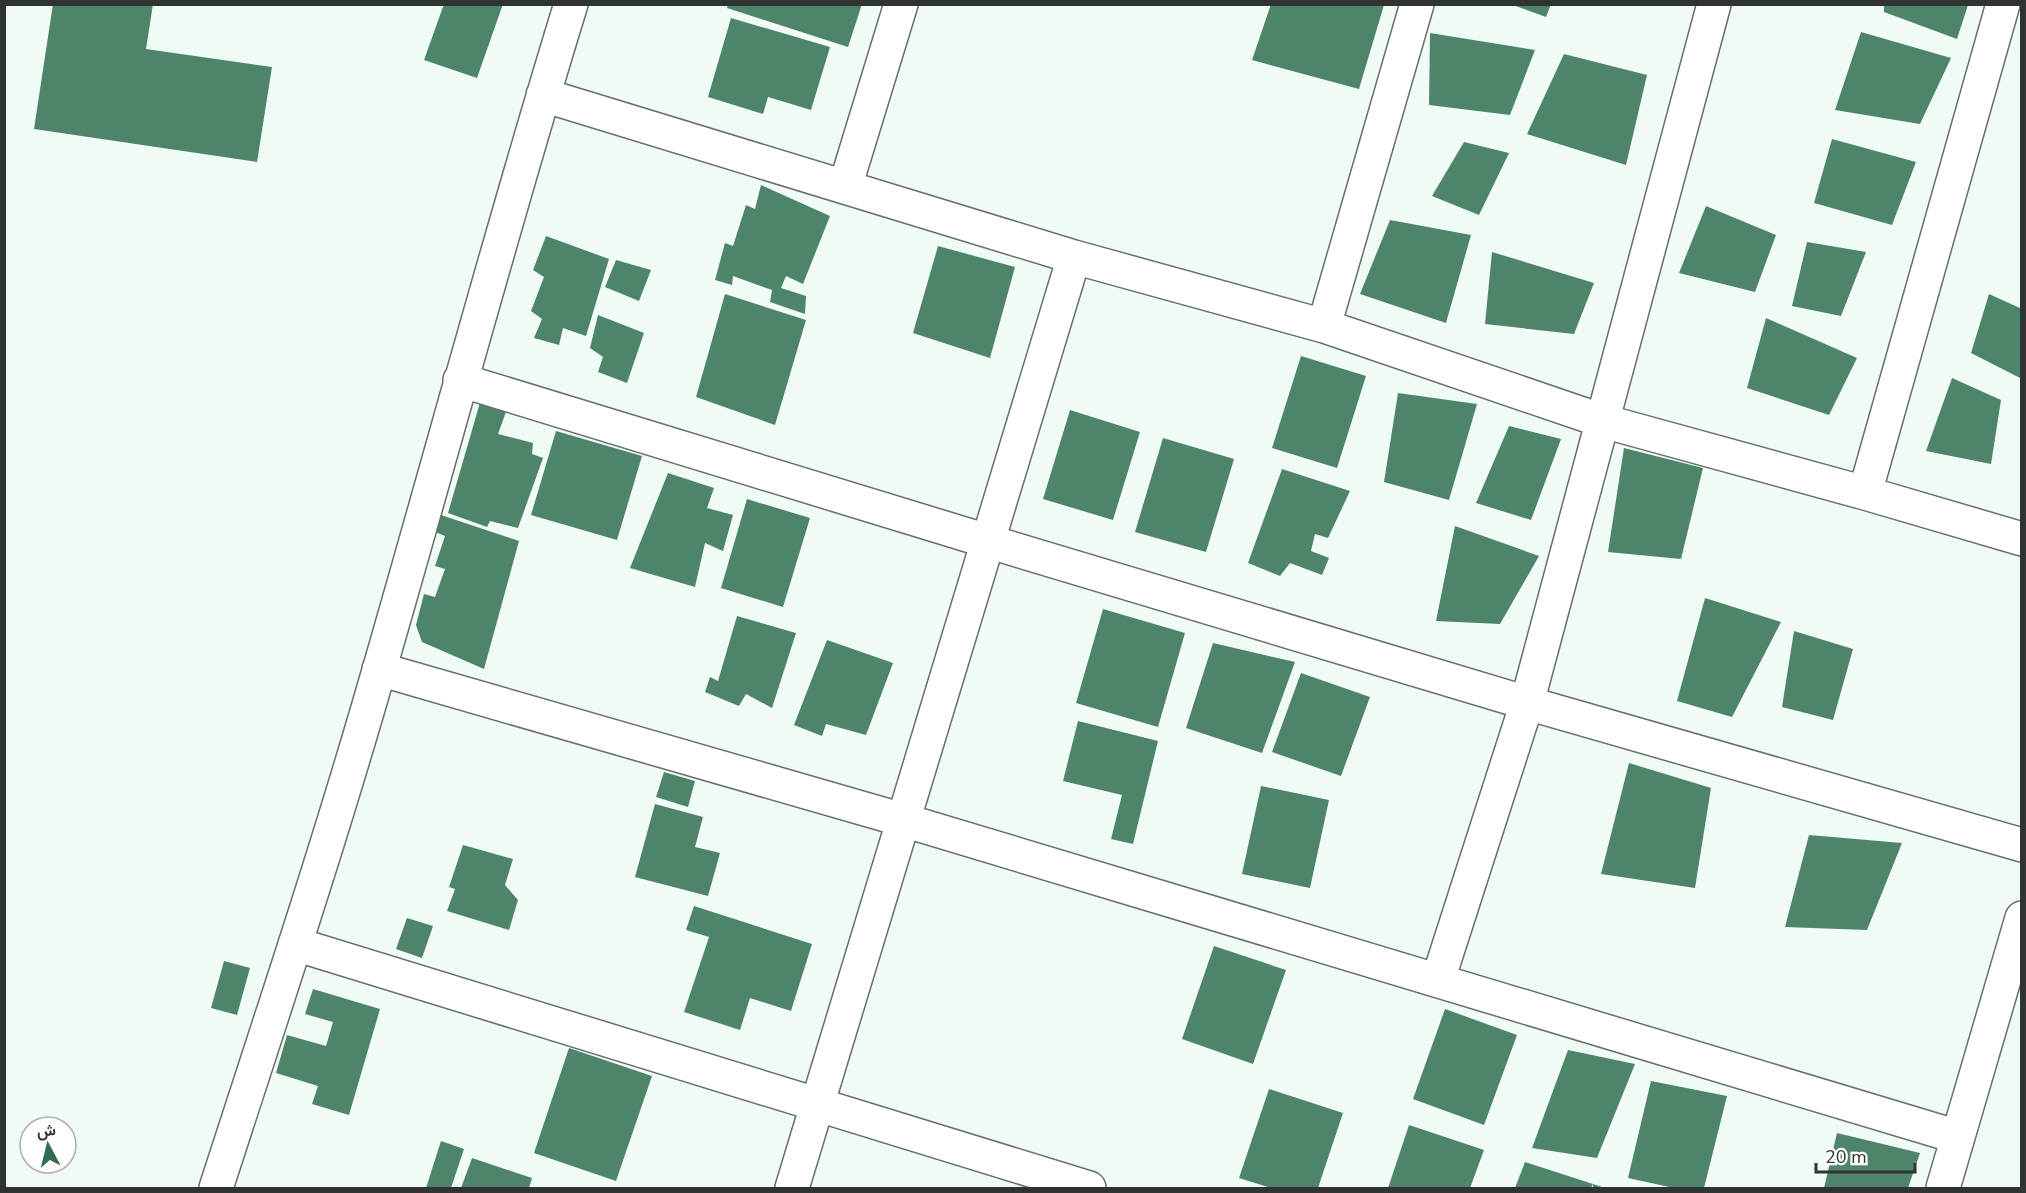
<svg xmlns="http://www.w3.org/2000/svg" width="2026" height="1193" viewBox="0 0 2026 1193" font-family="'Nunito Sans',Vazirmatn,sans-serif">
<style>
.building{fill:#4e856a}
.lines{fill:none;stroke-linecap:round;stroke-linejoin:round}
.minor-casing{stroke:#676f6b;stroke-width:36}
.minor{stroke:#fff;stroke-width:33}
</style>
<rect width="100%" height="100%" fill="#f1fbf6"/>
<path class="building" d="M53,4H153L146,49L272,67L257,162L34,129Z
M444,4H503L477,78L424,60Z
M728,4H862L848,47L727,8Z
M1271,4L1384,5L1359,89L1252,60Z
M1510,4H1551L1546,17Z
M1884,5H1968L1957,39L1884,12Z
M731,18L830,47L811,110L768,97L763,114L708,97Z
M1861,32L1951,58L1920,124L1835,110Z
M1430,33L1535,50L1510,115L1429,105Z
M1564,54L1647,75L1626,165L1527,134Z
M1832,139L1916,162L1892,225L1814,203Z
M1464,142L1509,153L1479,215L1432,196Z
M761,185L830,216L803,284L786,276L781,288L806,296L805,314L770,302L772,290L733,276L732,285L715,280L725,243L733,246L746,205L755,209Z
M1706,206L1776,235L1755,292L1679,273Z
M1390,220L1471,235L1446,323L1360,294Z
M546,236L609,259L586,336L563,328L559,345L534,338L542,319L531,311L544,277L533,270Z
M1807,242L1866,252L1841,316L1792,306Z
M938,246L1015,267L990,358L913,333Z
M1492,252L1594,283L1574,334L1485,324Z
M616,260L651,270L639,301L605,287Z
M725,294L806,320L775,425L696,397Z
M1989,294L2022,309V379L1971,353Z
M598,315L644,333L627,383L598,372L603,357L590,348Z
M1766,318L1857,358L1829,415L1747,388Z
M1301,356L1366,376L1337,468L1272,448Z
M1952,378L2001,400L1991,464L1926,451Z
M1398,393L1477,404L1449,500L1384,482Z
M481,399L507,409L498,434L533,443L532,454L543,458L518,528L490,521L487,527L448,513Z
M1070,410L1140,432L1113,520L1043,499Z
M1509,426L1561,439L1531,520L1476,503Z
M556,431L642,456L617,540L531,515Z
M1163,438L1234,459L1206,552L1135,532Z
M1624,448L1703,468L1681,559L1608,552Z
M1282,469L1350,491L1328,538L1315,534L1311,551L1329,558L1322,575L1290,563L1280,576L1248,563Z
M668,473L714,488L707,508L733,515L723,551L705,543L695,587L630,568Z
M747,499L810,518L783,607L721,588Z
M441,515L519,541L484,669L422,642L416,625L424,594L435,597L445,569L435,566L445,536L435,532Z
M1455,526L1539,556L1500,624L1436,621Z
M1705,598L1781,622L1732,717L1677,701Z
M1103,609L1185,633L1158,727L1076,703Z
M737,616L796,633L772,708L746,694L739,706L705,692L710,677L718,681Z
M1794,631L1853,649L1833,720L1782,707Z
M827,640L893,663L866,735L826,724L822,736L794,725Z
M1213,643L1295,662L1262,753L1186,728Z
M1301,673L1370,697L1341,776L1272,752Z
M1078,721L1158,741L1133,844L1111,839L1122,795L1063,781Z
M1629,763L1711,788L1695,888L1601,874Z
M664,772L695,781L688,807L656,797Z
M1261,786L1329,800L1310,888L1242,874Z
M655,804L703,817L695,847L720,853L708,896L635,877Z
M1809,835L1902,843L1867,930L1785,927Z
M463,845L513,859L505,885L518,900L509,930L447,911L455,889L449,887Z
M694,906L812,944L791,1011L750,998L740,1030L684,1012L709,937L686,930Z
M407,918L433,926L422,958L396,949Z
M1214,946L1286,970L1253,1064L1182,1039Z
M224,961L250,968L237,1015L211,1008Z
M313,989L380,1009L349,1115L312,1104L318,1086L276,1073L287,1035L326,1046L333,1022L305,1014Z
M1445,1009L1517,1035L1484,1125L1413,1099Z
M569,1048L652,1076L616,1181L534,1153Z
M1568,1050L1635,1064L1597,1158L1532,1148Z
M1651,1081L1727,1096L1704,1188H1674L1628,1178Z
M1269,1089L1343,1113L1318,1188H1271L1239,1178Z
M1409,1125L1484,1150L1470,1188H1388Z
M1837,1133L1920,1153L1908,1188H1824Z
M441,1141L464,1149L451,1188H426Z
M472,1158L532,1178L529,1188H461Z
M1525,1162L1593,1184L1605,1188H1593V1184L1591,1188H1515Z"/>
<g class="lines">
<defs>
<path id="minor" d="M543,95L1074,257L1324,326L1603,421L1865,493L2022,539
M845,187L901,4
M1324,326L1417,4
M460,380L987,541L1527,703L2022,845
M1865,493L2003,4
M379,669L903,820L1958,1137
M295,944L1089,1188
M1438,980L1527,703L1714,4
M216,1188C272,1015 330,842 380,667C444,446 503,224 571,4
M792,1188L1074,257
M1943,1188L2022,918"/>
</defs>
<use href="#minor" class="minor-casing"/>
<use href="#minor" class="minor"/>
</g>
<rect width="2026" height="1193" fill="none" stroke="#2f3331" stroke-width="12"/>
<g transform="translate(48 1145) rotate(353)"><circle r="28" fill="#ffffff" stroke="#acadad" stroke-width="1.5"/>
<path d="M0-4.5L10 22L0 15L-10 22Z" fill="#346a50"/>
<text y="-9" font-size="16" font-weight="bold" text-anchor="middle" fill="#2f3331">ش</text>
</g>
<path d="M1816 1163v9h99v-9" fill="none" stroke="#2f3331" stroke-width="3"/>
<text x="1825" y="1163" font-size="18" fill="#2f3331" stroke="#ffffff" stroke-width="4.5" paint-order="stroke">20 m</text>
</svg>
